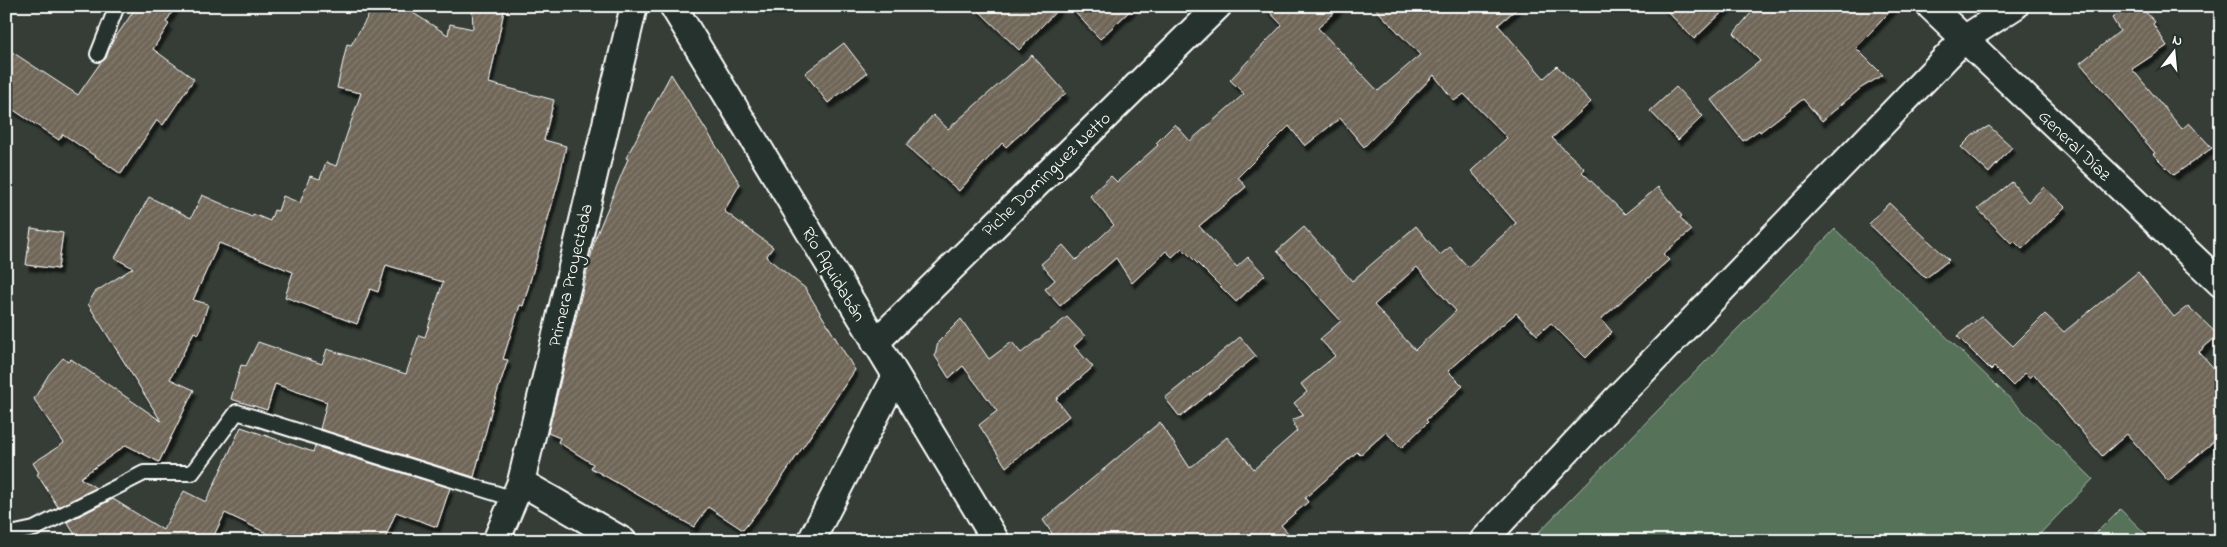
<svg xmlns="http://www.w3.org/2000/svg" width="2227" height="547" viewBox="0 0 2227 547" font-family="'Indie Flower',sans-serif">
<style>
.green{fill:#56735a;stroke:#aab9ac}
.building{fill:url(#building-hatch);stroke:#fff;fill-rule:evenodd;filter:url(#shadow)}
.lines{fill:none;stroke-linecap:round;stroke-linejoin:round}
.service-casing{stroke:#fff;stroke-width:18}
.minor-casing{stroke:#fff;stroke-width:30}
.service{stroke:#26332d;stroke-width:14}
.minor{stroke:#26332d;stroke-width:26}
.labels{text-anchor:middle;stroke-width:5;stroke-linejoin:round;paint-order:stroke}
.street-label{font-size:18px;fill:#fff;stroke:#26332d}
</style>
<defs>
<pattern id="building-hatch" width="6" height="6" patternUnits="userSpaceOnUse" patternTransform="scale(1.25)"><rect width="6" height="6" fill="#6f6658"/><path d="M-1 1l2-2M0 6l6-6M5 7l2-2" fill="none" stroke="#857d71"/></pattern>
<filter id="shadow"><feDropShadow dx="3" dy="5.5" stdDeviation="1" flood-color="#0009"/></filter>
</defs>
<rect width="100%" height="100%" fill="#353d36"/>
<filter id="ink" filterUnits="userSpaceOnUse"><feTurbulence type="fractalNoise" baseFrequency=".02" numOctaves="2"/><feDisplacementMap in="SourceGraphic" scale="10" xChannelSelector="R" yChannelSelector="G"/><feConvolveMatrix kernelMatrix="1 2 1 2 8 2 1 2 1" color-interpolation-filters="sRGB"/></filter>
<g filter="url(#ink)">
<path class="green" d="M1835,229L2093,479L2033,541H1530Z
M2120,509L2153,541H2088Z"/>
<path class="building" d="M137,6H176L166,22L169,24L153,49L194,79L163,125L157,120L121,174L63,134L59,140L6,105V48L78,95L101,62L106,58L111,44Z
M374,6H402L448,35L450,24L473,29L472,6H505L489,83L554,100L544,140L566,146L559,180L523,306L520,305L503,359L508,360L492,408L474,477L320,429L327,402L275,384L267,410L231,399L241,365L246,366L258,342L322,364L327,349L406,374L419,335L425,337L443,282L386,265L378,292L370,289L357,324L285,297L293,272L219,243L193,300L208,304L199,334L194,332L170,379L194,390L159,462L126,445L80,478L96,488L58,507L37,474L39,473L33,463L64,443L34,399L49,374L63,358L68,362L71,359L161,421L88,304L95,292L133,268L115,258L149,197L191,218L202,195L252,217L253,214L270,221L274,210L278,211L283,196L300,203L310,176L320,179L326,162L336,166L361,93L337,88L347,44L351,45Z
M974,6H1061L1019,50Z
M1069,6H1135L1100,39Z
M1264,6H1341L1318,28L1378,91L1420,55L1373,6H1520L1498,25L1544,78L1557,66L1591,102L1552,138L1585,169L1582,172L1625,214L1658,187L1682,216L1680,217L1691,231L1663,254L1669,260L1601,319L1612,332L1586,358L1551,323L1537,335L1516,313L1448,371L1463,386L1426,420L1428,422L1401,448L1386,432L1360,455L1357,452L1305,498L1308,502L1281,525L1295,541H1057L1043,520L1160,422L1190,468L1227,437L1254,469L1297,431L1292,420L1304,415L1294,403L1307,392L1301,384L1335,356L1320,339L1341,321L1277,251L1304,227L1352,281L1416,226L1440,255L1450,247L1468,267L1516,223L1471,171L1507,138L1464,94L1454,101L1434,75L1364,147L1340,118L1305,146L1289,126L1238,177L1246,187L1199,226L1237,267L1248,257L1265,275L1236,302L1182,248L1172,257L1166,251L1132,283L1116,258L1060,306L1045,289L1055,280L1041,264L1063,245L1076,260L1114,225L1090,196L1111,176L1117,182L1158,145L1156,143L1175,124L1190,141L1244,94L1230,80L1282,25ZM1417,267L1456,311L1415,350L1374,305Z
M1662,6H1729L1694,39Z
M1757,6H1895L1856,48L1883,75L1861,88L1822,121L1803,99L1760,132L1759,130L1743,141L1711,100L1760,61L1734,33Z
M2130,6H2140L2155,22L2153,24L2167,46L2132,69L2182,129L2189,123L2212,148L2174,175L2153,154L2155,153L2080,63L2120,31L2112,18Z
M844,43L867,73L828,103L805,73Z
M1032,55L1066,93L1006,147L1002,143L959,191L906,145L933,115L948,129Z
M671,74L740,184L724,211L773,247L766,257L805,288L855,370L769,497L743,530L708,507L694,527L591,468L593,464L558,442L560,438L548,433L595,239L628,159L626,158Z
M1676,87L1703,116L1678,140L1650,111Z
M1989,126L2012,147L1989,173L1961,147L1973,135Z
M2012,182L2028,202L2044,187L2065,207L2022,249L2014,241L2012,244L1978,209Z
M1889,203L1949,260L1926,278L1869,224Z
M31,228L63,233L58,269L26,265Z
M2138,272L2174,317L2188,306L2218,335L2199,352L2221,376V435L2168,481L2127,434L2102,456L2034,374L2030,378L2025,373L2013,386L1994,367L1991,370L1957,336L1982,316L2013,346L2045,314L2064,332Z
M1067,317L1085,336L1074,346L1093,367L1056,399L1069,416L1006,467L979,425L997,411L963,366L949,378L935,356L938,342L961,319L989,359L1012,342L1021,353Z
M1240,337L1256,356L1180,417L1165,398Z
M241,427L313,452L315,446L450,488L437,527L396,512L384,541H283L225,513L211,541H79L67,522L113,499L163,530L184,491L206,502Z"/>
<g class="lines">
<defs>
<path id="service" d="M98,54L117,6
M6,535L34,529L144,473H192L237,412L514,499"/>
<path id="minor" d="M673,6L996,541
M1930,6L2221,284
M875,343L1218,6
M521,482L623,541
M496,541L521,482L634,6
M811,541L896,376
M1483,541L1622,393L1964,39L2015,6"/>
</defs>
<use href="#service" class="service-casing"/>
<use href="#minor" class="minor-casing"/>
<use href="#service" class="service"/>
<use href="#minor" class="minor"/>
</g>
</g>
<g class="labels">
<g class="street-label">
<text transform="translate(2075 145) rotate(44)" y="6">General Díaz</text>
<text transform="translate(1046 174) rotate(-44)" y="6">Piche Dominguez Netto</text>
<text transform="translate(834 274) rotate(59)" y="6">Río Aquidabán</text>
<text transform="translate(570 275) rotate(-77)" y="6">Primera Proyectada</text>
</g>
</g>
<rect width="2227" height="547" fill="none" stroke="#26332d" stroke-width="25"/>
<rect x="12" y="12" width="2202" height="522" fill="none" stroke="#fff" stroke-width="2" filter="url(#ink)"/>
<g transform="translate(2174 52) rotate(16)" stroke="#26332d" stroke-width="4" paint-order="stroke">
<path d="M0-4L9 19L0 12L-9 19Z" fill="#ffffff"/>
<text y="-8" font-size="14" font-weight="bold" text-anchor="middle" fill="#ffffff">N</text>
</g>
</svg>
